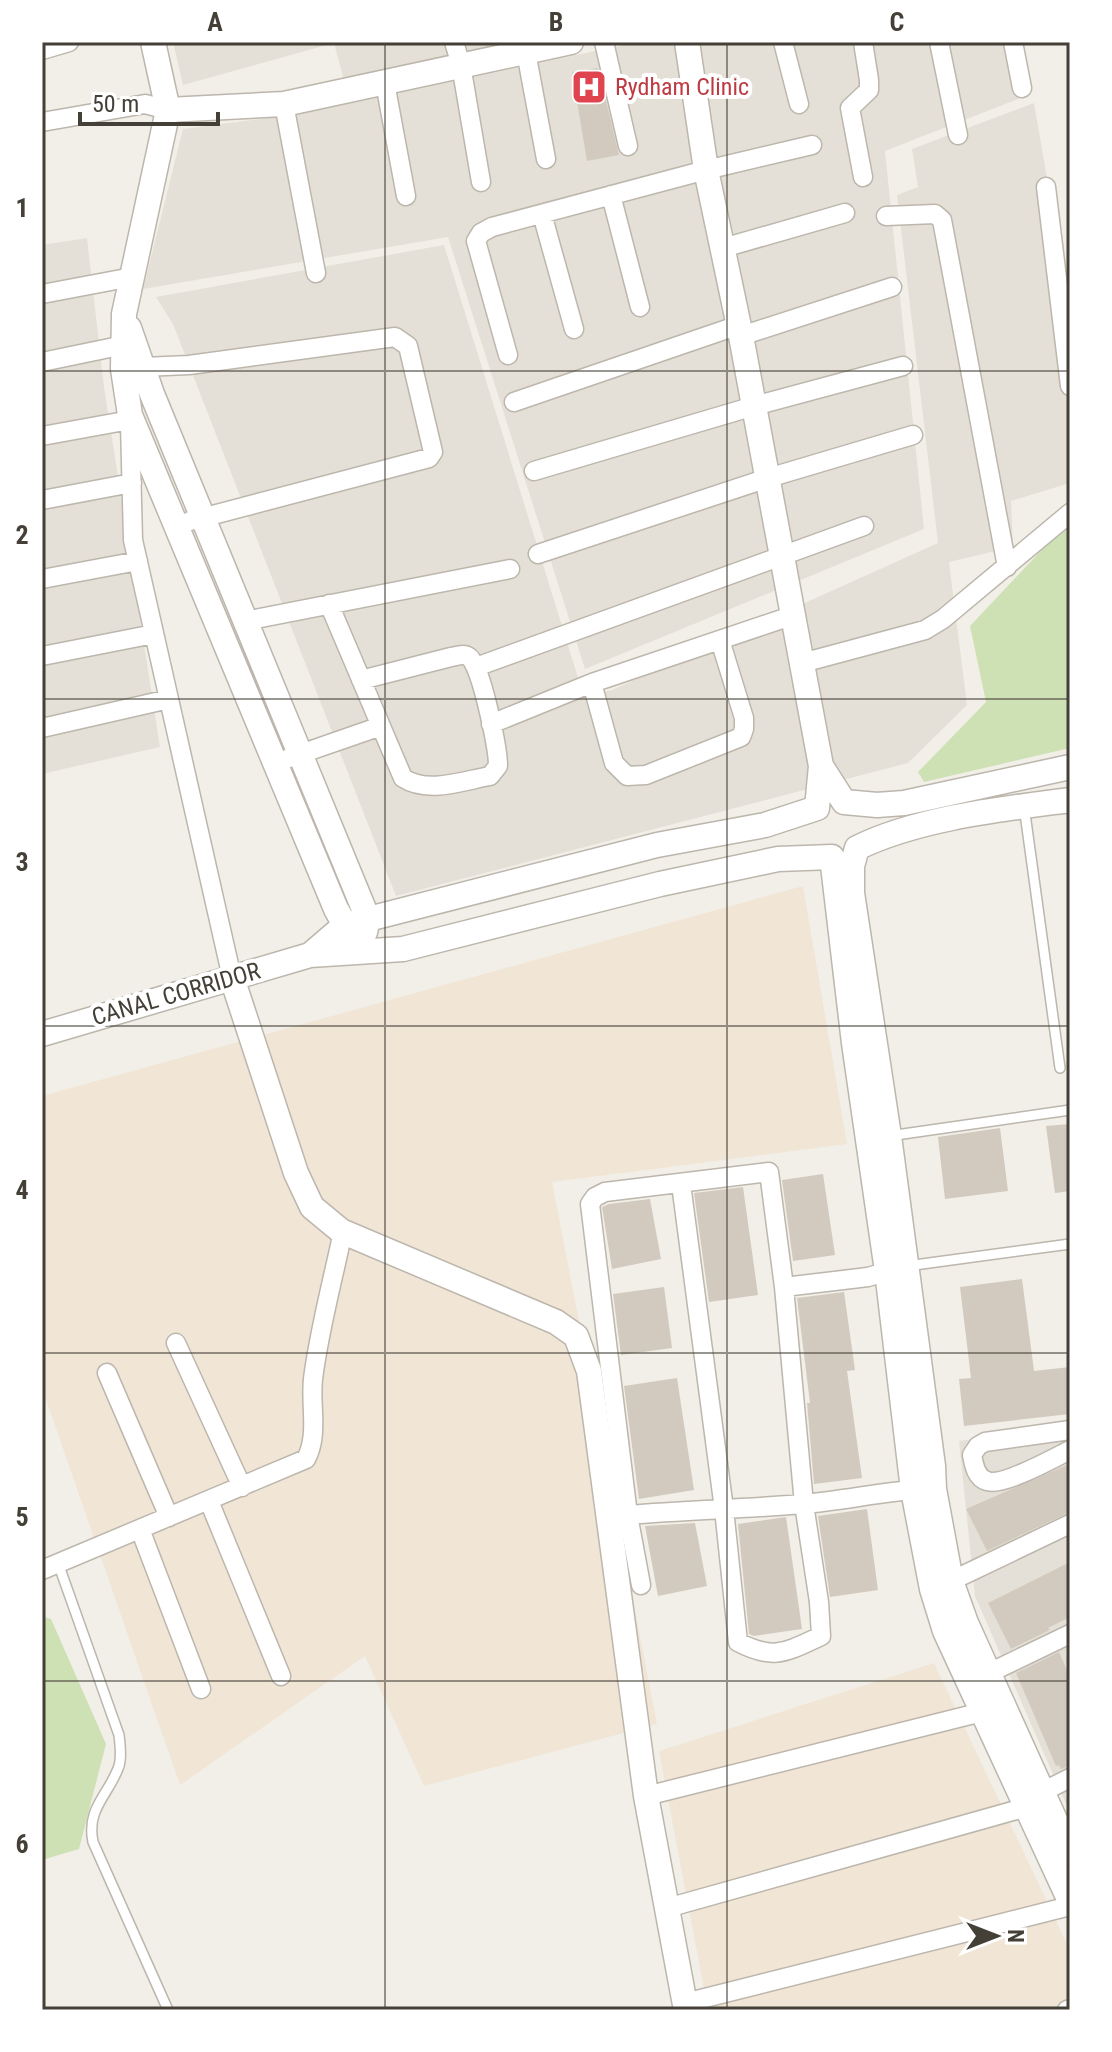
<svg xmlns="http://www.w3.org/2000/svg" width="1112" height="2052" viewBox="0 0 1112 2052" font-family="'Roboto Condensed',sans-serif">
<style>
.residential{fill:#e5e0d7}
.commercial{fill:#f1e5d5}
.green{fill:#cee1b5}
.building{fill:#d2cabf}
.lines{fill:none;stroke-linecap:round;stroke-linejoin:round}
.service-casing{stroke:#bcb6ac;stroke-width:12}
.minor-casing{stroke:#bcb6ac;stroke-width:21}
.tertiary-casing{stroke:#bcb6ac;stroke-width:27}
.service{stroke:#fff;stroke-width:9}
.minor{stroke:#fff;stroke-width:18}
.tertiary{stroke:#fff;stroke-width:24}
.grid{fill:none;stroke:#443f37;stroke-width:2;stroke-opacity:0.55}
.labels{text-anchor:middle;stroke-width:8;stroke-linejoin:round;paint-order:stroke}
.health-label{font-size:24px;fill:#be3a42;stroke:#fff;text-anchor:start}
.street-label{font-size:24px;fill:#443f37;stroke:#fff}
.neatline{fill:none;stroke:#443f37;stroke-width:3}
.grid-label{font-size:26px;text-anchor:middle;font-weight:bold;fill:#443f37}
</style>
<rect width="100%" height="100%" fill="#f2efe8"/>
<path class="residential" d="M173,42H535L346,88L334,43L183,85Z
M638,42H1023L1031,94L885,151L924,529L585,669L448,237L143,289L183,129L299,114Z
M1034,103L1070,310V483L1011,501L1013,547L949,562L967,705L908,763L396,896L173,324L156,297L444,245L584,697L612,690L938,543L897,195L918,187L912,149Z
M87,238L104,387L160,747L42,774V245Z
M1070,1424V1813L975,1596L959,1441Z"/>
<path class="commercial" d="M803,886L847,1144L552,1182L657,1724L424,1786L365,1656L180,1785L42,1388V1096Z
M934,1663L1070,1950V2010H708L659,1751Z"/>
<path class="green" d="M1070,520V748L924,782L918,772L986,702L970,626Z
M42,1616L51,1619L106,1744L79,1849L42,1860Z"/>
<path class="building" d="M598,68L619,155L587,161L572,72Z
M1070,1124V1191L1055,1193L1046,1126Z
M1000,1128L1008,1191L945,1199L938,1137Z
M823,1174L835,1255L793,1261L782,1180Z
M743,1187L758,1295L709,1302L694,1193Z
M650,1199L661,1259L612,1269L602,1207L609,1204Z
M1022,1279L1034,1371L1070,1367V1414L964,1426L959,1379L971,1378L960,1287Z
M664,1287L672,1348L621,1355L613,1294Z
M844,1292L855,1370L847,1371L862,1478L814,1484L807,1403H810L797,1298Z
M677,1378L694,1490L639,1499L624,1386Z
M1067,1465L1070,1470V1512L987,1551L966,1509Z
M867,1509L878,1590L830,1597L818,1516Z
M786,1517L802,1629L754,1636L749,1634L738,1524Z
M695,1523L707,1586L658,1596L645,1526Z
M1070,1562V1617L1048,1628L1050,1630L1011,1649L988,1603Z
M1059,1652L1070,1677V1766L1061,1769L1059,1765L1056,1766L1016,1673Z"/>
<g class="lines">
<defs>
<path id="service" d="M1024,806L1060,1068
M889,1136L1070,1110
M907,1266L1070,1244
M58,1563L119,1735C120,1745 122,1756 119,1766C109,1795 86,1808 93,1842L168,2010"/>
<path id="minor" d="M454,42L461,65L481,182
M604,42L628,146
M783,42L799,104
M863,42L869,80V90L850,108L863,177
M939,42L958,135
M1013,42L1022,88
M42,50L69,42
M526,52L546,159
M385,83L406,196
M284,104L316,273
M42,122L145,104L168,110
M1046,187L1070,386
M611,195L640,307
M542,214L574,329
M886,216L935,214L942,220L1007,567
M723,248L845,213
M42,294L132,277
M741,336L892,287
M508,355L476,241L481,233L492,227L706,170L812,145
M42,362L124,345
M143,367L189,365L395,337L408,346L433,452L429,458L190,521
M514,402L739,325
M130,424L133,540L232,978
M42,436L130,420
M534,471L754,406L903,366
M42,500L132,483
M538,554L768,478L913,435
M42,579L138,561
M329,604L403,778C428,794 462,781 490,776L498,766C498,749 481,664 469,657C464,653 457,656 451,657L361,680
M245,621L510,569
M42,656L154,634
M802,663L925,630L943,619L1070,513
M476,667L864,526
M592,683L614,763L627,776L646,775L741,737L744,729V718L720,640
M491,724L592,683L794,615
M42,728L169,699
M289,758L381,726
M681,1184L724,1509L738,1642C774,1661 786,1652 821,1636L819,1602L804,1504L784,1287L769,1172L605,1192L595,1197L590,1204L628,1515C686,1510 744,1509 802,1504C843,1501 884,1491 925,1489
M784,1287L868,1277L896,1269
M176,1343L242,1487
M107,1373L169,1517
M1070,1430L985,1442L978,1446L972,1455C974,1465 976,1478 987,1481C1002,1487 1054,1458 1070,1450
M209,1501L281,1676
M628,1515L641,1585
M140,1529L201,1689
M42,1570L306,1459C319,1435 310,1405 313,1379C319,1330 333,1280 343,1231
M951,1581L1070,1524
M989,1673L1070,1634
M1042,1792L1070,1778
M646,1796L982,1712
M667,1908L1027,1807
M685,2003L1070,1906
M1067,2010L1070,2009"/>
<path id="tertiary" d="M153,42L168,110L124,314L123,369L130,415L336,909L353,939
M168,110L284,104L571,42
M129,328L152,394L368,919L365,932
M821,766L844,802L877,805L904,803L1070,767
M1070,800C1002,809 918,818 857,848L852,866V893L889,1136L933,1466L934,1489L951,1581L966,1623L1070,1853
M310,955L345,925L657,845L765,825L817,808L821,766L741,336L706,170L687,42
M232,978L296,1173L312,1207L341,1231L556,1322L576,1336L589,1371L646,1796L686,2010
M42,1034L310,955L403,949L660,884L778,859L832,857L854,1043L887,1271L913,1490L932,1589L945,1631L1070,1901"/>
</defs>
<use href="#service" class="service-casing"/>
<use href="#minor" class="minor-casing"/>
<use href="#tertiary" class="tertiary-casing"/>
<use href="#service" class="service"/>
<use href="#minor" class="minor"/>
<use href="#tertiary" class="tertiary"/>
</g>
<path class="grid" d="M385,42V2010M727,42V2010M42,371H1070M42,699H1070M42,1026H1070M42,1353H1070M42,1681H1070"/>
<defs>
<symbol id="hospital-square" viewBox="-11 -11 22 22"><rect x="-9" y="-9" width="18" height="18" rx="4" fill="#e0444e" stroke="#fff"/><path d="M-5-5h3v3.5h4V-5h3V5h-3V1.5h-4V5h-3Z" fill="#fff"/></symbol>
</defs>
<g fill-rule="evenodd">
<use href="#hospital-square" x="569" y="67" width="40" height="40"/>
</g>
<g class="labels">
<g class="health-label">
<text x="615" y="95">Rydham Clinic</text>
</g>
<g class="street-label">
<text transform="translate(176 994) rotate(-16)" y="8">CANAL CORRIDOR</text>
</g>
</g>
<rect width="1112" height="2052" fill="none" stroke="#ffffff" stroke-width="88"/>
<g transform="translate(996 1936) rotate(90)" stroke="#ffffff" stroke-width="6" paint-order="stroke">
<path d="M0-6L14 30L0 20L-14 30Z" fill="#443f37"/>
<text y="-12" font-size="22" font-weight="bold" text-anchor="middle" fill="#443f37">N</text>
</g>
<path d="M80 112v12h138v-12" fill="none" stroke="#443f37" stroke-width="4"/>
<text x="92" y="112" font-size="24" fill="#443f37" stroke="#ffffff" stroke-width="6" paint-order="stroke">50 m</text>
<rect x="44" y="44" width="1024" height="1964" class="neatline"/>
<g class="grid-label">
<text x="215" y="31">A</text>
<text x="556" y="31">B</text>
<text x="897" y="31">C</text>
<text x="22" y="217">1</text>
<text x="22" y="544">2</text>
<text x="22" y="871">3</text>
<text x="22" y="1199">4</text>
<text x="22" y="1526">5</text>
<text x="22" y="1853">6</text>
</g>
</svg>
